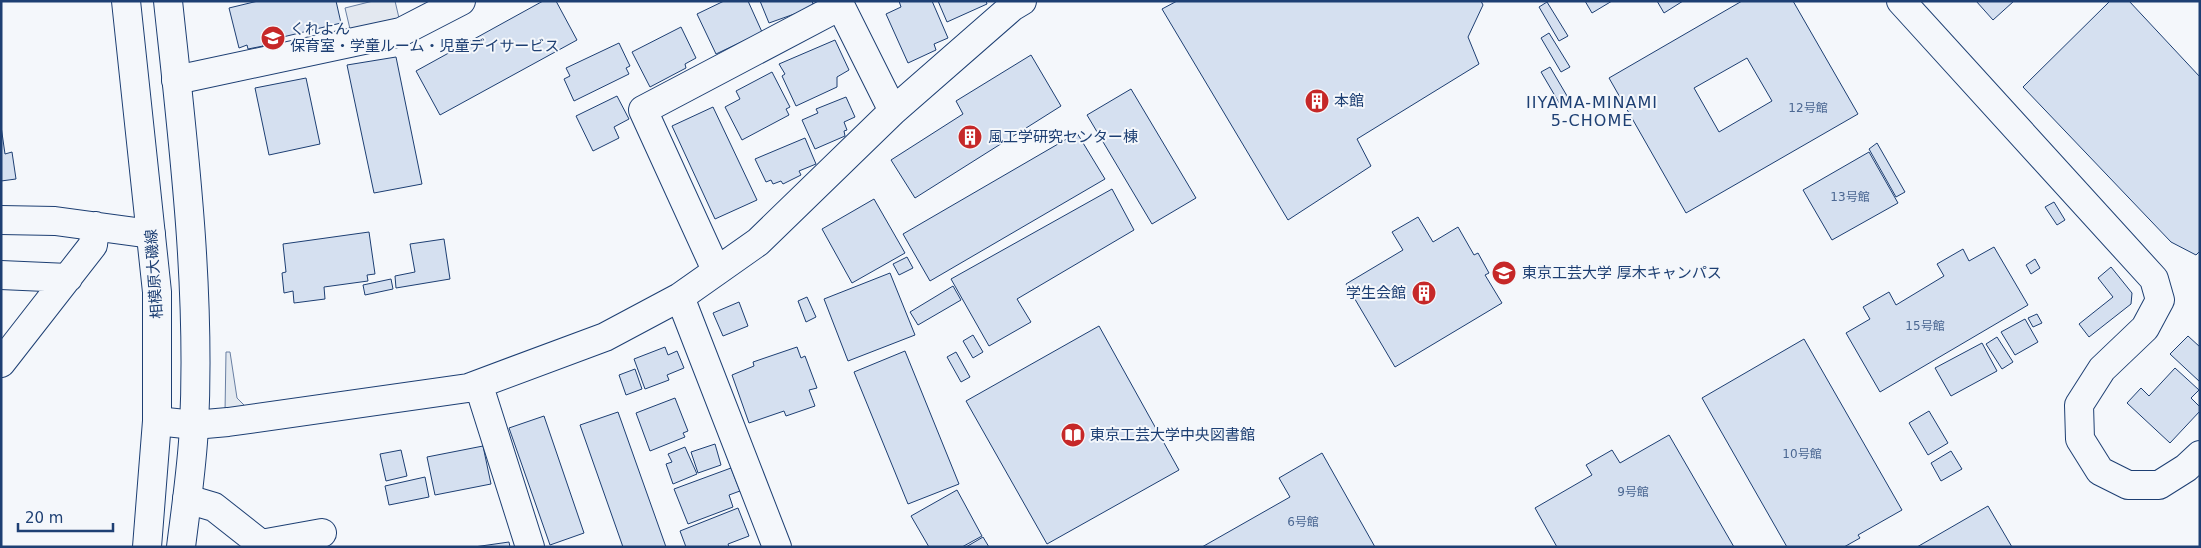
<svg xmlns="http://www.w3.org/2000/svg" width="2201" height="548" viewBox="0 0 2201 548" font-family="'DejaVu Sans','Noto Sans JP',sans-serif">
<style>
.green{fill:#e3e9f0;stroke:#687fa3}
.parking{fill:#e3e8f0;stroke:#687fa3}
.building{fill:#d5e0f0;stroke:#1d3f73;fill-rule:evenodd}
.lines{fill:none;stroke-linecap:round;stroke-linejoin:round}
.minor-casing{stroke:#1d3f73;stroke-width:30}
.major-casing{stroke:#1d3f73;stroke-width:30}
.minor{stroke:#f4f7fb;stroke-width:28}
.major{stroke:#f4f7fb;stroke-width:28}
.labels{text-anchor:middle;stroke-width:4;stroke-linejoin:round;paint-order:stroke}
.number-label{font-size:12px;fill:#4b6792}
.poi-label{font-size:15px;fill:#1d3f73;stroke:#f4f7fb;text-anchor:start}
.street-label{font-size:15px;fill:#1d3f73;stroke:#f4f7fb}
.neighbourhood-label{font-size:16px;letter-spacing:1px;fill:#1d3f73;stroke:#f4f7fb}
</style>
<rect width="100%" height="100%" fill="#f4f7fb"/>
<path class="green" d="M226,352H230L237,398L248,409L225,412Z"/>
<path class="parking" d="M373,1H395L399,18L350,29L345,8Z"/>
<path class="building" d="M258,1H336L341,23L262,42L263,46L248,49L247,45L239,48L229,8Z
M543,1H556L577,40L440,115L416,71Z
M724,1H748L762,32L716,54L697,14Z
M760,1H812L814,7L769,23Z
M899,1H932L948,38L934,44L936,50L908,63L886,14L901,7Z
M938,1H986L987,4L947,22Z
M1177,1H1481L1483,5L1468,37L1479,64L1357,139L1371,166L1288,220L1162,9Z
M1585,1H1612L1592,13Z
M1657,1H1683L1664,13Z
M1742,1H1793L1858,114L1686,213L1609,78ZM1747,58L1772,101L1719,132L1694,88Z
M1976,1H2014L1993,20Z
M2110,1H2129L2200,77V251L2196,255L2171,242L2023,87Z
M1547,2L1568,36L1559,41L1539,7Z
M681,27L696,58L685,64L686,68L650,87L632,52Z
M1549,33L1570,67L1561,72L1541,38Z
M835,40L849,70L837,77V87L796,106L782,76L785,74L779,64Z
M619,43L630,66L626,68L629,74L574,101L564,79L570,76L566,68Z
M1031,55L1061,106L915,198L891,160L963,114L956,101Z
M396,57L422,184L374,193L347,65Z
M1550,67L1570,101L1561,106L1541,72Z
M772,72L790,107L786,109L789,115L742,140L725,107L740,99L736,91Z
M306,78L320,144L269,155L255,88Z
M1131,89L1196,198L1152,224L1087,115Z
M617,96L629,119L614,127L619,138L593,151L576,116Z
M846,97L855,117L844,122L847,130L844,131L845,136L815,149L802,120L818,113L816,109Z
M713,107L757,200L715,219L672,126Z
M1,126L5,154L12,152L16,179L1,181Z
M1077,133L1105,179L930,281L903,234Z
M805,138L816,164L799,171L801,175L783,184L781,181L773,184L771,180L766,182L755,159Z
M1877,143L1905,192L1896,197L1869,149Z
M1869,152L1898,203L1832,240L1803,190Z
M1112,189L1134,230L1017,299L1031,322L989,346L951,279Z
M874,199L905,253L852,283L822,229Z
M2054,202L2065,220L2057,225L2045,207Z
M1418,217L1433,242L1458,227L1474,255L1478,253L1489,273L1485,275L1502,303L1395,367L1346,284L1403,250L1392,232Z
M369,232L375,274L367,275L368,281L324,287L325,299L294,303L293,291L284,293L282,273L286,272L283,244Z
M444,239L450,279L396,288L395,276L415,272L410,244Z
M1994,247L2028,305L1880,392L1846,333L1870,319L1863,307L1889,292L1896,305L1944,276L1937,264L1963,249L1969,261Z
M907,257L913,268L899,275L893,264Z
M2035,259L2040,268L2031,274L2026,265Z
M2111,267L2132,293L2131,304L2089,337L2079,324L2113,297L2098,278Z
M890,273L915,335L848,361L824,299Z
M391,279L393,289L365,295L363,285Z
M953,286L961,300L918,325L910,312Z
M807,297L816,317L806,322L798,301Z
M739,302L748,326L723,336L713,313Z
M2037,314L2042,323L2033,327L2028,318Z
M2025,319L2038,342L2015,355L2001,332Z
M1099,326L1179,470L1047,544L966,401Z
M973,335L983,352L973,358L963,341Z
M2188,336L2200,347V382L2170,354Z
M1997,337L2013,362L2002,369L1986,344Z
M1804,339L1902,510L1858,535L1860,538L1844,547H1787L1702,398Z
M1982,343L1997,371L1951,396L1935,368Z
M665,347L668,355L677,351L684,368L667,375L669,380L645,389L634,359Z
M797,347L801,358L805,356L817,388L809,390L815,406L786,416L784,411L749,423L732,375L754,366L753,362Z
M905,351L959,484L908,504L854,372Z
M956,352L970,377L961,382L947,357Z
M2175,368L2199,390L2191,398L2200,407V411L2170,443L2127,403L2141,388L2149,396Z
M635,369L642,389L626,395L619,375Z
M675,398L688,431L683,433L685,437L650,451L636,413Z
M1929,411L1948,443L1928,455L1909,423Z
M618,412L666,547H623L580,425Z
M544,416L584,533L550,545L509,428Z
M1669,435L1734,547H1557L1535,508L1592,475L1586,465L1612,450L1620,463Z
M715,444L721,465L698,473L691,452Z
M483,446L491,484L435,495L427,457Z
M685,447L697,474L673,484L666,464L672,462L668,454Z
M401,450L407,476L386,481L380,454Z
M1951,451L1962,469L1941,481L1931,463Z
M1322,453L1375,547H1202L1290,497L1279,478Z
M731,468L740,491L729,495L733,507L688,524L674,489Z
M425,477L429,497L389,505L385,486Z
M957,490L982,536L962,547H929L911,516Z
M1988,506L2012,547H1917Z
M738,508L749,536L728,544L729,547H686L680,531Z
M983,537L989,547H966Z
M509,542L510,547H474Z"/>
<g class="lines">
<defs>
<path id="minor" d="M838,1L893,111
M1901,1L2154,279L2160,300L2145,328L2102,369L2079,405L2080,439L2100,471L2128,485H2159L2186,468L2200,455
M176,80L401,32L461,1
M1,220L55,221L151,234
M716,270L643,110L840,6
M1,275L68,278
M680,297L777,547
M1,363L93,245L95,226
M479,386L530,547
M157,421L194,425L228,422L468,388L605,337L680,297L758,242L893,111L1012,7L1022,1
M187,499L214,507L261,544L322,533"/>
<path id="major" d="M126,1L157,292V421L147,547
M168,1C183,142 201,285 194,427C192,467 186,507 181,547"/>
</defs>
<use href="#minor" class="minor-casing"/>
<use href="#major" class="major-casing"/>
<use href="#minor" class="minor"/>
<use href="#major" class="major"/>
</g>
<defs>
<symbol id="school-disc" viewBox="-11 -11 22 22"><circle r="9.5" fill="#c62828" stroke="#f4f7fb"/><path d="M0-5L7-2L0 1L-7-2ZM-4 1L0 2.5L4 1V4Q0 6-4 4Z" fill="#fff"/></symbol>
<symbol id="building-disc" viewBox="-11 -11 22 22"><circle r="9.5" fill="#c62828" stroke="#f4f7fb"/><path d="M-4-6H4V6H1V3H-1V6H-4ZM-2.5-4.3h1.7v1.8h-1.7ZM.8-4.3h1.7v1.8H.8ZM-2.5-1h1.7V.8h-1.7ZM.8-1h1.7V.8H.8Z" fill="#fff"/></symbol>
<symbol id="university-disc" viewBox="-11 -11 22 22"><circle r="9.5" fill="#c62828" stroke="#f4f7fb"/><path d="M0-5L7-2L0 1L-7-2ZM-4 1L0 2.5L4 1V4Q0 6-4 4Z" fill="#fff"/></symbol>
<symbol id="library-disc" viewBox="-11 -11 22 22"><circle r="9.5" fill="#c62828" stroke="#f4f7fb"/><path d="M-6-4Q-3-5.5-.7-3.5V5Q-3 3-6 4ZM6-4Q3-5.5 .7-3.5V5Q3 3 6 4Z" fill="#fff"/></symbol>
</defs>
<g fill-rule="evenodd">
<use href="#school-disc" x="259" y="24" width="28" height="28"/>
<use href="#building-disc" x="1303" y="87" width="28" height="28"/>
<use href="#building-disc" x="956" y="123" width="28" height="28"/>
<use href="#university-disc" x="1490" y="259" width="28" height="28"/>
<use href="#building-disc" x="1410" y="279" width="28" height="28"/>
<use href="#library-disc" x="1059" y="421" width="28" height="28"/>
</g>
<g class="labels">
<g class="number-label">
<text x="1808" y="112">12号館</text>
<text x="1850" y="201">13号館</text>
<text x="1925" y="330">15号館</text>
<text x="1802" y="458">10号館</text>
<text x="1633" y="496">9号館</text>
<text x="1303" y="526">6号館</text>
</g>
<g class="poi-label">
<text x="290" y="34">くれよん<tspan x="290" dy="17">保育室・学童ルーム・児童デイサービス</tspan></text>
<text x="1334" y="106">本館</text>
<text x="988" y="142">風工学研究センター棟</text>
<text x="1522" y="278">東京工芸大学 厚木キャンパス</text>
<text x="1406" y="298" text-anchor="end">学生会館</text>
<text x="1090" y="440">東京工芸大学中央図書館</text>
</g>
<g class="street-label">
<text transform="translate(154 274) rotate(-94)" y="5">相模原大磯線</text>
</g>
<g class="neighbourhood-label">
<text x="1592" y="108">IIYAMA-MINAMI<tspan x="1592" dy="18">5-CHOME</tspan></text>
</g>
</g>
<rect width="2201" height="548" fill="none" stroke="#1d3f73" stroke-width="5"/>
<path d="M18 523v8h95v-8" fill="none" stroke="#1d3f73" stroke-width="2.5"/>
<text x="25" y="523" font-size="15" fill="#1d3f73" stroke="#f4f7fb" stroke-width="4" paint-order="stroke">20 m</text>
</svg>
